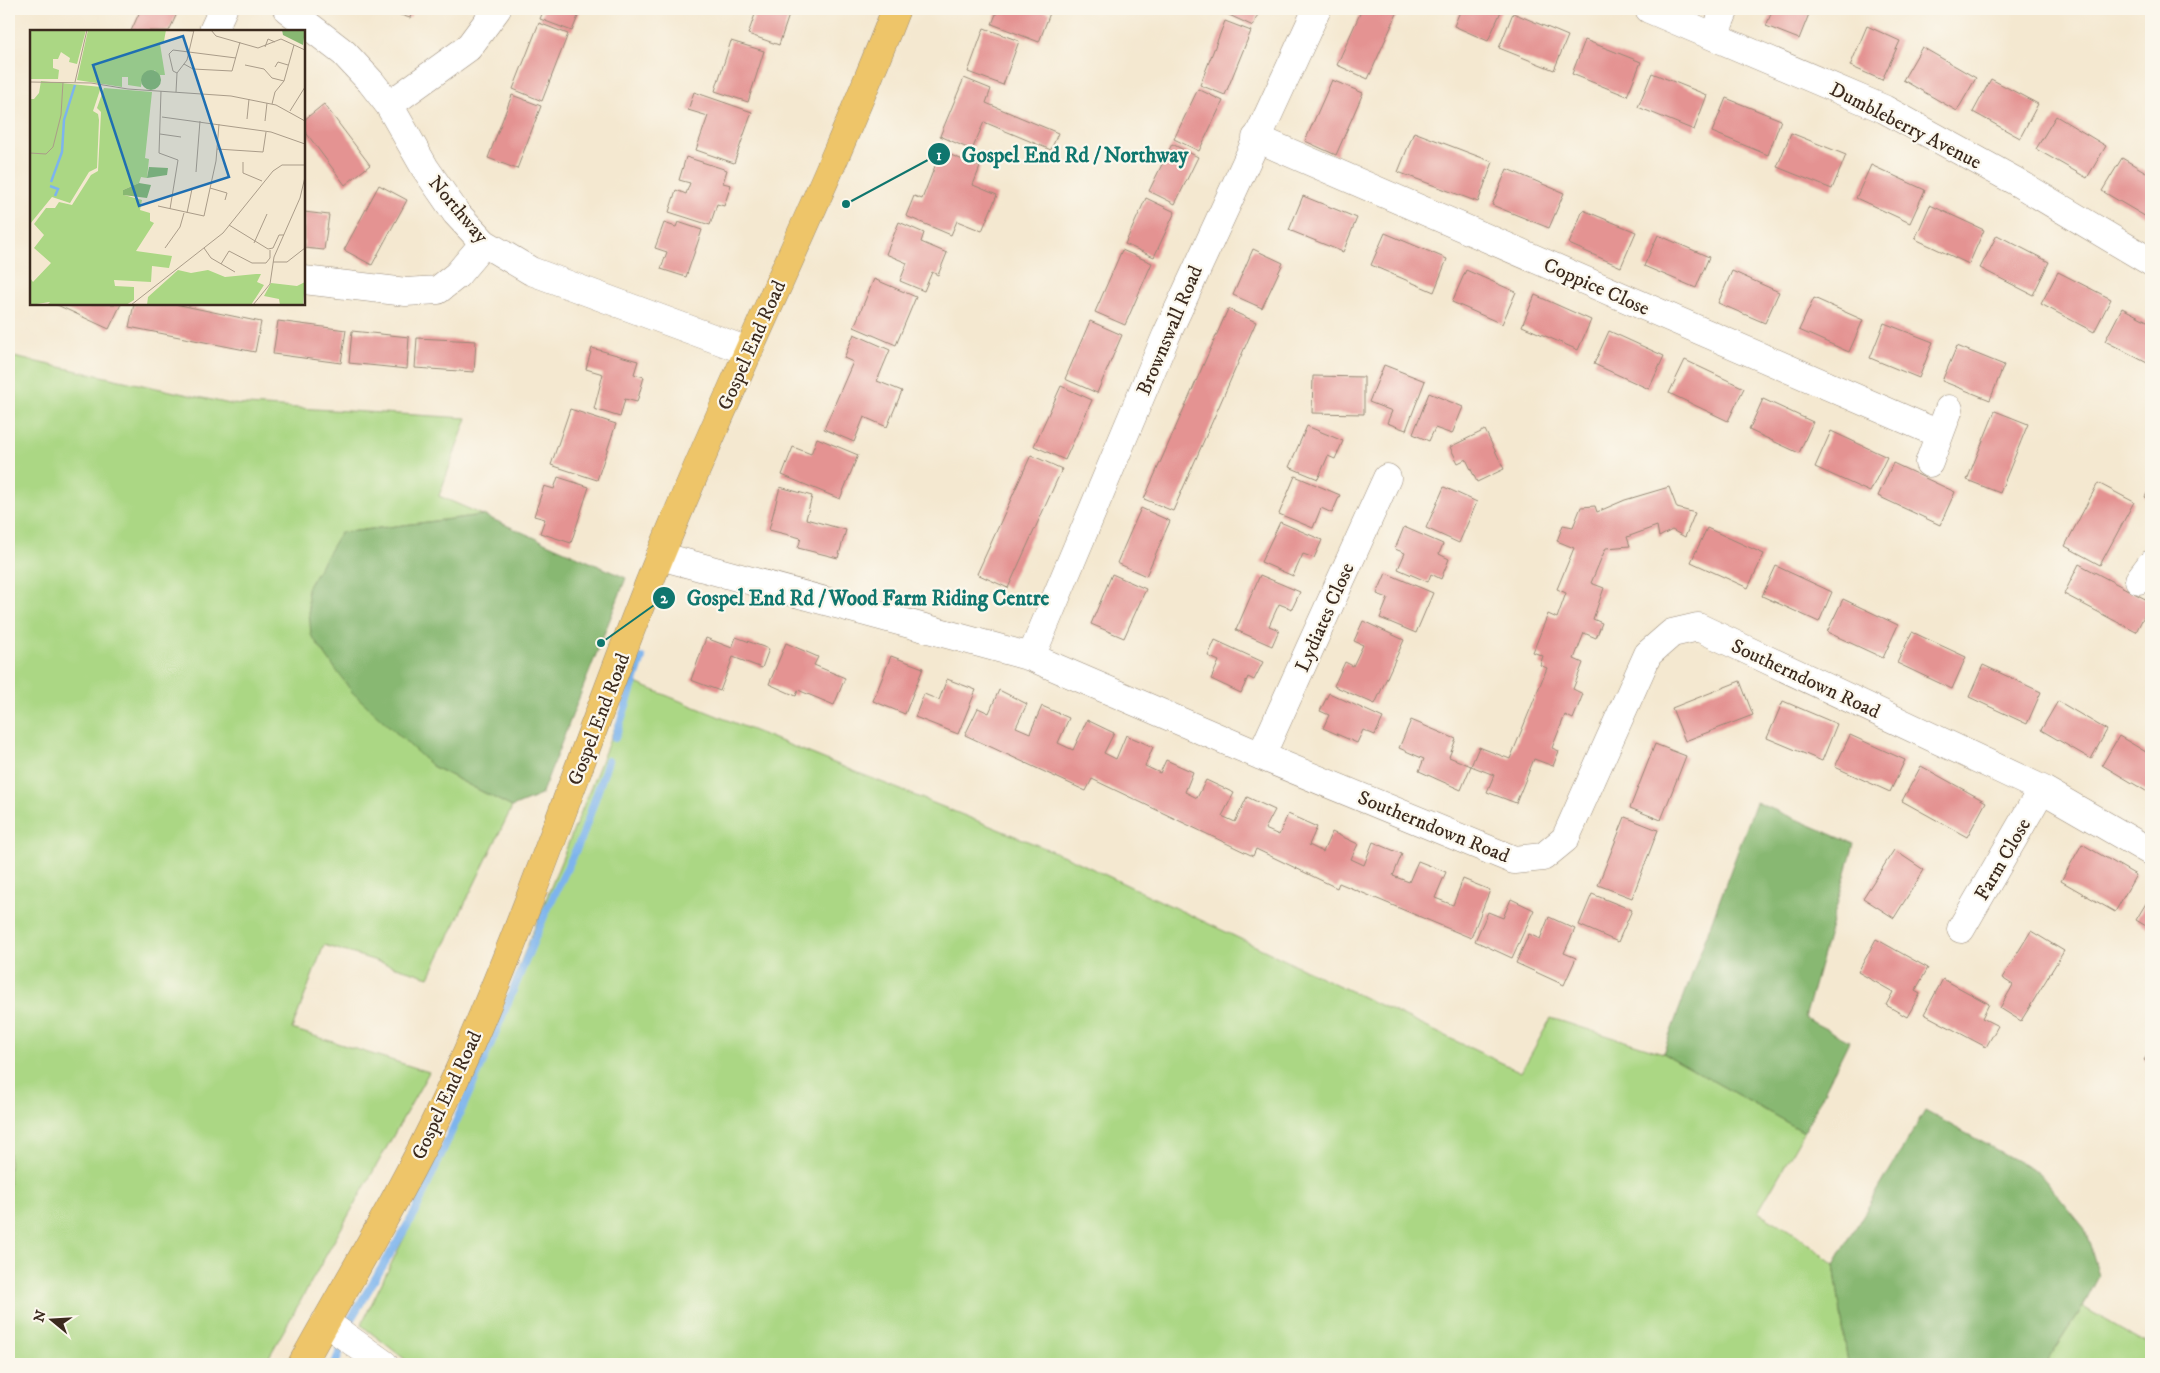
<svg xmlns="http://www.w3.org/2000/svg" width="2160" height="1373" viewBox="0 0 2160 1373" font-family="'IM FELL DW Pica',serif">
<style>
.green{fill:#abd784;stroke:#738051}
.forest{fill:#88b872;stroke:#627148}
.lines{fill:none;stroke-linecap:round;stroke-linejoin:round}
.stream{stroke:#7db4ed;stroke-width:8}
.building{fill:#e49392}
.minor-casing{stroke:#988977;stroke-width:29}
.major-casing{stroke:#988977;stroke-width:29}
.minor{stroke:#fff;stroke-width:28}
.major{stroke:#eec569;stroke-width:28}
.labels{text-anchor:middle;stroke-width:4.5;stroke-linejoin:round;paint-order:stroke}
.street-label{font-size:20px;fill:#3b2a1e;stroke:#fbf7ec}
.inset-river{fill:none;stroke:#7db4ed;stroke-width:2.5}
.inset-road{fill:none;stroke:#aa9c89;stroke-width:1}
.view{fill:#1f6fb2;fill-opacity:0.15;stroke:#1f6fb2;stroke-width:2.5}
.inset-edge{fill:none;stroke:#3b2a1e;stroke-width:2.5}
.leader{fill:none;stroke:#0f766e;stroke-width:2}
.callout-dot{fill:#0f766e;stroke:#fbf7ec;stroke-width:2}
.mark-label{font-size:15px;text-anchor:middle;font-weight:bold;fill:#fff}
.callout-label{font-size:21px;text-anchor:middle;font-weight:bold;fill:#0f766e;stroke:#fbf7ec;stroke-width:4.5;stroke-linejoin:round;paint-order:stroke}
</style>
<rect width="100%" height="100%" fill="#fbf7ec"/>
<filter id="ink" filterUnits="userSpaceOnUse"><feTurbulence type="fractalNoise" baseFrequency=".02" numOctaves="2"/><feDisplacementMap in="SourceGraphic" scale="10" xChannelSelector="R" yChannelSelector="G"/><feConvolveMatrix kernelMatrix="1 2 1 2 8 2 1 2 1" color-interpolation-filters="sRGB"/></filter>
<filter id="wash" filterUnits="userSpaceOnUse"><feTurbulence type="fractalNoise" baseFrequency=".0096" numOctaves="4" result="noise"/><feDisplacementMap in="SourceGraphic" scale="20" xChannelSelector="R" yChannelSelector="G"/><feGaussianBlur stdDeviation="1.12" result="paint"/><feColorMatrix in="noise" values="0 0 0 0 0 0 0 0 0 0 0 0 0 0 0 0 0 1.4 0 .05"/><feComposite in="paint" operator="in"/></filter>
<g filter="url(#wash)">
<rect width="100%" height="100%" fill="#f4e8d0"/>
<path class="green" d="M9,356L230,404L467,418L439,496L483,515L340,533L432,766L512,807L429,977L324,945L292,1029L429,1072L265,1364H9Z
M633,682L1072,859L1521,1072L1551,1018L1663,1053L1804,1132L1758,1212L1797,1235L1834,1264L1848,1364H411L361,1325L437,1171Z
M2083,1307L2151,1346V1364H2045Z"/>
<path class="forest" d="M483,515L626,578L541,795L512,807L432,766L352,692L311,635L307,588L340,533Z
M1756,802L1854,844L1805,1018L1849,1041L1804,1132L1663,1053Z
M1925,1111L2039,1173L2085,1229L2099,1276L2083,1307L2045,1364H1848L1834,1264Z"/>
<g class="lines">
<path class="stream" d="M615,738L642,658
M351,1319L414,1214L483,1062L545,914L582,837L608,761
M335,1364L340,1351"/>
</g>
<g id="blocks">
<path class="building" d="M141,9H179L169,31H131Z
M382,9H413L410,18Z
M544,9H581L572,31L540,19Z
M757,9H791L779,45L748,34Z
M998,9H1038L1050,13L1039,42L992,24Z
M1229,9H1260L1253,26L1227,14Z
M1362,9H1399L1368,79L1337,65Z
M1461,9H1502L1488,41L1454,26Z
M1773,9H1811L1799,39L1766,26Z
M1513,13L1568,36L1554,70L1499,48Z
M1225,21L1251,31L1225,95L1200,85Z
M539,23L568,34L542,101L513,89Z
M1867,26L1900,41L1882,80L1850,66Z
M984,28L1019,41L1003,85L968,72Z
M1585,40L1641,62L1627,96L1572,74Z
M731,41L764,51L748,102L715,91Z
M1922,47L1976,78L1957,111L1903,80Z
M1652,73L1707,95L1694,130L1638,107Z
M964,78L991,89L986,103L1058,133L1051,150L984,122L972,150L940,136Z
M1991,79L2038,104L2020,138L1973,112Z
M1332,80L1363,93L1336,155L1305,141Z
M1198,89L1223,101L1199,151L1174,139Z
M694,92L752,112L734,163L696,150L708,116L688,110Z
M512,95L541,106L517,169L488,158Z
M1726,98L1781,120L1768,155L1712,132Z
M324,104L370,165L345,185L304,130V120Z
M2056,116L2106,146L2087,178L2036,149Z
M1414,132L1493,162L1478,202L1398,172Z
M1791,133L1846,155L1832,189L1777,167Z
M1172,144L1198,157L1175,204L1149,191Z
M941,151L980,167L973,185L997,195L982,231L957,221L951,235L906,216L914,196L922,199Z
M686,157L727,170L723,183L731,185L724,206L717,204L710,225L669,212L676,190L686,194L690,183L679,180Z
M2122,158L2151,175V213L2148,218L2102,191Z
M1871,165L1925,190L1910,223L1856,198Z
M1507,169L1564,193L1549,228L1492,205Z
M379,185L407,200L372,265L344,250Z
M1303,196L1357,218L1343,252L1289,230Z
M1146,198L1175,212L1154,257L1125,244Z
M1930,205L1984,230L1969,264L1915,239Z
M1583,210L1636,232L1621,267L1569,244Z
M304,212L329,215L324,250L304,248Z
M678,222L702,230L686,277L661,269L667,252L655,248L664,223L676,227Z
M899,222L924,233L921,242L947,253L938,275L932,272L924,291L900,281L907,263L886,254Z
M1385,233L1447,259L1434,292L1371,265Z
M1658,235L1709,257L1696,288L1644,266Z
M1997,235L2049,262L2033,295L1980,268Z
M1253,249L1283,263L1262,308L1233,295Z
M1122,250L1152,263L1125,325L1095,312Z
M1466,270L1516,292L1502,324L1452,302Z
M1732,271L1779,292L1765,323L1718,303Z
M2058,272L2111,299L2094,332L2041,304Z
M874,279L916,297L896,345L854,327Z
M1535,295L1591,320L1578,350L1522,326Z
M1814,298L1863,320L1849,352L1799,330Z
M55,304H121L109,329Z
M134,304H175L261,322L255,352L129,327Z
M2122,308L2151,323V365L2105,341Z
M1228,309L1256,322L1173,511L1144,499Z
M278,321L346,330L341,363L273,354Z
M1090,321L1122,335L1097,393L1065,379Z
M1884,323L1933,342L1919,378L1870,358Z
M352,331L409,337L407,369L349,363Z
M1609,331L1664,356L1649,389L1594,364Z
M854,334L890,350L877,381L902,391L887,427L864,417L854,442L824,429L853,362L844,358Z
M417,338L476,341L474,372L415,368Z
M1957,346L2004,365L1990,400L1942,381Z
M592,348L638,361L634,374L644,377L637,402L625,399L620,417L594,409L603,374L586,369Z
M1685,360L1744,388L1728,421L1669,393Z
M1384,365L1425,381L1406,430L1387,423L1392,411L1369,402Z
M1313,376L1364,377V414L1312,413Z
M1061,386L1092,400L1065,460L1034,446Z
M1429,393L1463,407L1452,434L1435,428L1429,441L1413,434Z
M1763,399L1813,422L1799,453L1749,430Z
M570,409L616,424L597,480L551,465Z
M1995,411L2028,424L2000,493L1967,480Z
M1307,426L1343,441L1335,459L1328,456L1318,479L1289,467Z
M1485,430L1504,469L1477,482L1466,459L1458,463L1450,447Z
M1831,431L1887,457L1870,492L1815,467Z
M817,438L858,455L840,499L782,475L793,447L811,454Z
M1031,455L1062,469L1008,588L977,574Z
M1893,463L1955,492L1940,525L1878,496Z
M1295,476L1340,495L1332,513L1321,508L1313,528L1279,514Z
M558,477L589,487L571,543L540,533L545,519L534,516L544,486L554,489Z
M2098,483L2134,502L2100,565L2065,546Z
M2151,486V501L2145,497Z
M780,487L812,496L806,519L846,530L838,558L798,548L801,538L769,530Z
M1444,487L1477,502L1459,543L1426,528Z
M1669,487L1677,508L1695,513L1685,537L1672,530L1659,537L1657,526L1627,537L1630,546L1606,548L1601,559L1591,583L1604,588L1593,619L1602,623L1596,638L1584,633L1574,659L1583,663L1573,689L1583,694L1573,719L1565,715L1552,748L1559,751L1553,766L1534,759L1516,803L1487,792L1494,775L1471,766L1461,790L1419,771L1424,759L1399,748L1411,720L1456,739L1449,757L1471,766L1479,747L1510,759L1547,668L1540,665L1543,656L1533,652L1548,614L1557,618L1566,593L1557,589L1574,548L1557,541L1563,525L1573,527L1581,507L1595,506L1597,512L1625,500Z
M1141,508L1170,521L1146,576L1117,563Z
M1280,522L1322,540L1314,558L1303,554L1293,576L1261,562Z
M1404,527L1443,544L1439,554L1449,559L1441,579L1431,574L1428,582L1398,569L1405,553L1395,549Z
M1707,528L1764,554L1748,588L1691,562Z
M2079,564L2151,602L2136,632L2064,594Z
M1776,566L1832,592L1819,622L1762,596Z
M1386,573L1433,593L1416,633L1380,618L1388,598L1377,594Z
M1112,574L1146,589L1124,638L1091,624Z
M1260,575L1300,592L1292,609L1279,604L1269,626L1279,630L1272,646L1236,630Z
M1843,599L1898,625L1883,658L1827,632Z
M1363,621L1404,640L1375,704L1334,686L1345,662L1353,666L1363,645L1354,641Z
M1912,632L1966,657L1952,689L1897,663Z
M736,637L769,649L762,668L733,657L720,691L691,680L706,638L732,648Z
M1215,640L1263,662L1254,680L1248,677L1241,693L1211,679L1219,661L1208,656Z
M786,643L818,657L814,665L845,678L834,705L798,690L796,696L769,684Z
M891,656L923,668L905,714L873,701Z
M1983,665L2041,692L2027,724L1969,697Z
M947,679L976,690L958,734L915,717L924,694L939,700Z
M1740,681L1753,715L1685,741L1672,708Z
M999,690L1027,704L1016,727L1030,733L1042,706L1069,718L1058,743L1073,750L1087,720L1114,733L1104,753L1116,759L1126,735L1153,747L1145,766L1160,773L1166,760L1193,772L1185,792L1197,798L1206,780L1234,793L1222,816L1235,822L1247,797L1275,810L1265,829L1279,835L1288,814L1317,827L1309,845L1323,852L1332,832L1358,844L1351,859L1364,865L1373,842L1402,854L1393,876L1409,882L1418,861L1446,872L1435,898L1453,905L1463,879L1490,890L1471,938L1339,883L1337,888L1256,849L1253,856L1092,779L1086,791L965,735L978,708L989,713Z
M1329,693L1383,718L1375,735L1363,730L1357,743L1323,728L1329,715L1320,711Z
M1783,701L1837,724L1822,761L1767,738Z
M2058,701L2107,730L2091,759L2041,730Z
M1850,735L1905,760L1890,792L1835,767Z
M2119,736L2151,755V794L2102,765Z
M1655,744L1686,756L1661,820L1630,808Z
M1921,766L1986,802L1967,837L1902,801Z
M1625,817L1658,830L1632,898L1598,885Z
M2082,844L2136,875L2115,912L2061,881Z
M1894,850L1924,870L1894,918L1863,898Z
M1592,894L1632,910L1618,942L1579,925Z
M2151,895V929L2136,920Z
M1511,899L1534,910L1512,958L1475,941L1488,912L1503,918Z
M1549,917L1575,929L1564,953L1576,958L1564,985L1516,963L1529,934L1540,939Z
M2031,931L2064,951L2021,1021L2000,1008L2013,985L2002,978Z
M1876,939L1928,968L1915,991L1920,994L1907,1017L1886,1005L1893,992L1858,972Z
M1943,979L1989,1004L1982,1018L1998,1026L1986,1047L1924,1014Z
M2151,1049V1065L2144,1060Z"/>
</g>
</g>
<g filter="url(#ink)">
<use href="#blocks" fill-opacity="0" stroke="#988977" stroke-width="1"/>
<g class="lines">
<defs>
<path id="minor" d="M287,9L344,53L371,82L389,105L425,168L456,213L484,243L531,271L748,351
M1649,9L1884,109L2015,181L2151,262
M213,31L223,9
M1714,36L1725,9
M389,105L468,48L497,9
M1256,138L1939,434
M304,280L406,292L438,290L457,275L484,243
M1929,463L1949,409
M660,556L1031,657L1261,756L1514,860L1543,857L1565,839L1648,654L1672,633L1698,627L2042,789L2151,852
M2139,580L2151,564
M1031,657L1166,336L1317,9
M1261,756L1387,478
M1961,929L2042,789
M325,1322L384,1364"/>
<path id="major" d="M302,1364C350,1277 402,1193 444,1103C527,925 586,737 660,556C735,372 824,194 896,9"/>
</defs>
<use href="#minor" class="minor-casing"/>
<use href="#major" class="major-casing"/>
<use href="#minor" class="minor"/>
<use href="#major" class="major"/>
</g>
</g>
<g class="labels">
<g class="street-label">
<text transform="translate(1906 125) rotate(27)" y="7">Dumbleberry Avenue</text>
<text transform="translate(459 209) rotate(50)" y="7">Northway</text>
<text transform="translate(1597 286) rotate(24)" y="7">Coppice Close</text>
<text transform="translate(1169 330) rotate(-67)" y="7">Brownswall Road</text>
<text transform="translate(751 345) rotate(-66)" y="7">Gospel End Road</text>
<text transform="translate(1324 617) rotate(-66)" y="7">Lydiates Close</text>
<text transform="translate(1806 678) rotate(25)" y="7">Southerndown Road</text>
<text transform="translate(598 719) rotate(-69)" y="7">Gospel End Road</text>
<text transform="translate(1434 826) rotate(22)" y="7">Southerndown Road</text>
<text transform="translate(2002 859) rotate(-60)" y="7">Farm Close</text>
<text transform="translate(446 1095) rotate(-65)" y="7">Gospel End Road</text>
</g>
</g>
<g transform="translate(30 30)">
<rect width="275" height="275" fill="#f4e8d0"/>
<path d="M0,0H56L47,34L39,32L40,28L31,22L28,29H23V38L29,40L28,49H0ZM58,0H136L134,11L130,14L135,45H130L129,49L125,40L112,50L111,57L98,55V47H92V57L47,50ZM11,51L71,57L63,81L68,84L69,90L67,138L59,142L40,173L22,167L0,194V69H4L9,63ZM74,58L122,62L115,128L119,129L117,148L111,147L109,153L93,160L94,165L112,170L110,180L120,183V191L124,193L106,221L142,226L139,238L122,236L121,252L84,250L85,256L104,257V270L96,275H17L20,272L0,275V248L3,252L21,233L4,218L14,205L4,194L16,178H25L29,172L42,175L61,145L68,141L71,82L67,78ZM148,240L161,243L178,240L195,247L226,244H231L227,252L234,255L221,275H117L118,267ZM275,252L273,275H250L249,269L234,266L241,253L267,256Z" fill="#abd784"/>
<path d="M252,0H275L273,15L253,5ZM111 50a10 10 0 1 1 20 0a10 10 0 1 1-20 0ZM119,137L138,138L137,145L117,148ZM109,153L121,155L117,168L93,165V160Z" fill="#88b872"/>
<path class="inset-river" d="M21,152L32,122L34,90L45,55M20,156L28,159L25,166"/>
<path class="inset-road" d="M148,0L164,1M181,0L186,6L228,18L251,9L275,20M235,17L238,9L245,12M154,34L163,39L202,41L210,12M215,35L234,39L242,48L254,51M245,37L248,32L258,35M147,43L143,41L139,24L143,20L206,28M0,52L61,53L98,59L201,66L246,75L275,91M45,52L57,0M131,61L129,123L148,130L140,179M146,62L147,43L157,30L164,0M242,74L245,62L254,51L264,15M260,81L275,57M132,87L241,102L275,114M217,89L219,69M235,91L237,73M130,104L151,107M187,119L233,122L236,102M0,123L16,124L23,117L31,85L33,52M213,132V143L232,151M166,142L170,91M180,158L197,163L195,170M128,176L174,186L186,131L189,94M157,183L162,159M199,195L238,219L243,218L249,205H254M224,213L237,184M135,218L150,197L154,183M174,218L181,228L205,242M243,232H257L275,218M191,234L199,221L222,233H236L240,228V220M101,275L193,203L243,141L252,135H275M223,275L240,254L244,227L270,168L275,147"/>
<path class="view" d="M153,6L199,147L109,176L63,35Z"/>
<rect width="275" height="275" class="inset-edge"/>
</g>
<path class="leader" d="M846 204L939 154M601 643L664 598"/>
<g class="callout-dot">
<circle cx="846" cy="204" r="5"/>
<circle cx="601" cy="643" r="5"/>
<circle cx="939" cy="154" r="12"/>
<circle cx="664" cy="598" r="12"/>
</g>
<g class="mark-label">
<text x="939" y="160">1</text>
<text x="664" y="603">2</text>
</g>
<g class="callout-label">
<text x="1075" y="162">Gospel End Rd / Northway</text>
<text x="868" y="605">Gospel End Rd / Wood Farm Riding Centre</text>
</g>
<rect width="2160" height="1373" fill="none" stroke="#fbf7ec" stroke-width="30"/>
<g transform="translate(52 1320) rotate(288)" stroke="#fbf7ec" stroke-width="4" paint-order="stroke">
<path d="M0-4L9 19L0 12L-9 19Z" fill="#3b2a1e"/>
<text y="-8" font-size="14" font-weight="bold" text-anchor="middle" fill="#3b2a1e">N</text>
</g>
</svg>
